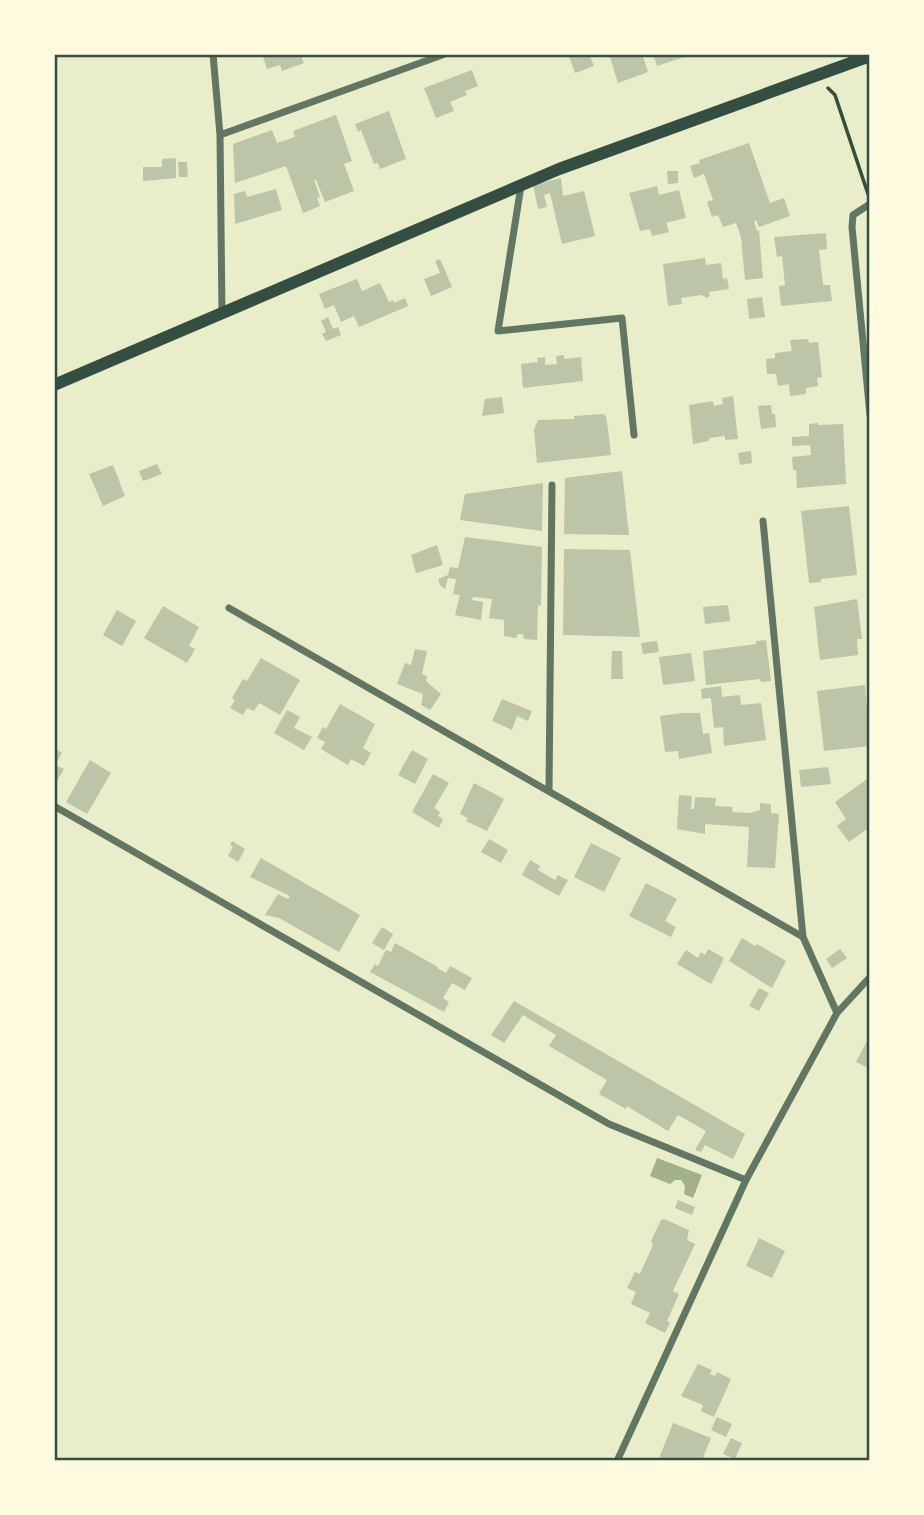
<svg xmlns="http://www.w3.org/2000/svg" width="924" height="1515" viewBox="0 0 924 1515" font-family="'Fira Sans Condensed',sans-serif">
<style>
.water{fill:#a3b18a}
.building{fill:#bcc5a7}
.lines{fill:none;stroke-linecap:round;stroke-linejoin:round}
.path{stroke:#344e41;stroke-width:3.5}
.minor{stroke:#617663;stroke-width:7}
.secondary{stroke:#344e41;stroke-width:12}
.neatline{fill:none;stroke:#344e41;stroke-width:2.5}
</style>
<rect width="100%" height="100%" fill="#e9edc9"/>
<path class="water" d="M657,1158L702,1175L693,1198L684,1194L685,1186L681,1180H675L670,1184L650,1176Z"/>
<path class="building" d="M262,54H300L304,63L282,71L280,65L267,69Z
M568,54H589L594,66L575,73Z
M609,54H642L648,72L618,83Z
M653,54H690V55L657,66Z
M472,70L478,86L465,91L467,95L450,102L454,111L436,118L424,88Z
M389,111L406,159L380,169L378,163L374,164L361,130L358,132L355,124Z
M336,115L352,161L344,164L354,191L325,202L316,180H314L320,197L317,198L320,206L303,213L286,166L235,183L233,144L272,130L277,143L295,137L293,131Z
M749,143L770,203L784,198L790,216L759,227L756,220L754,221L757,231L759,230L763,278L745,280L741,237L736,223L723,227L718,215L712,217L707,202L713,200L704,174L694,178L690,166L700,163L699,160Z
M176,158V178L143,181V167H162V159Z
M178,162H187L188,177H179Z
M667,171H678V183L668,184Z
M561,178L563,196L584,191L595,236L562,244L550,193L544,195L547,207L538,209L533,185Z
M657,186L659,195L679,190L686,218L666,223L669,232L652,236L650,229L640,231L629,193Z
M276,189L282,210L235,224L234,194L245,191L247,197Z
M826,233L827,249L819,250L823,285H830L832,301L781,306L779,286L785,285L782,256L777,257L774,237Z
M705,258L706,265L721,263L723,279L727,278L729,289L709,292L710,296L707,298L702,295L681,298L682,304L668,306L663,264Z
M440,259L452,287L431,296L424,279L440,273L435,261Z
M357,279L362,291L380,283L389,302L393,300L394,303L405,298L408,306L359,327L354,316L341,322L334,305L325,309L319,294Z
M762,297L765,317L749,319L747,299Z
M328,317L333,329L338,327L341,335L326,341L322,334L326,332L321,321Z
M808,339L809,343L818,342L822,377L817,378L818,386L806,388V394L790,396L789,384L778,386L776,374H767L766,359L775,358V353L792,351L790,340Z
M564,355V359L581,357L583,381L523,388L521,364L538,362L537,358L545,357V365L557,364L556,356Z
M733,396L738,439L725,440V436L709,438V441L693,444L689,405L713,401L714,406L723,404L722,398Z
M502,397L504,413L482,416L485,399Z
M771,405L772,414H775L776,427L761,429L758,406Z
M603,414L606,416L608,429L611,455L537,463L534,430L538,420L574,419V416Z
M818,423V425L843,424L846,484L797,488L796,470H793L792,457L811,455L810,445L792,446V437L809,436V424Z
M751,451L752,463L740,465L738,453Z
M157,464L162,474L143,481L139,471Z
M113,465L125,496L103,506L89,474Z
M622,471L629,535L564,534L565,478Z
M543,483L542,531L460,520L465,494Z
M849,506L857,575L821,579V582L809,583L801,511Z
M465,537L542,547L541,606L538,605L537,640L524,639L523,634H518L516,638L504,636V620L489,618L492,599L473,597L472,600L483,602L481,620L455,615L460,595L453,594L456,579L448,578L445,589L440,585L438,579L448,575L450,567L458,568Z
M437,545L443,565L416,573L411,555Z
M564,549L630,550L640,637L563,635Z
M857,599L862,639H857L858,655L820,660L814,607Z
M728,605L730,621L705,624L703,607Z
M163,606L199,627L189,646L195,649L187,663L144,638Z
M117,610L136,621L122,646L103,635Z
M766,640L771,681L761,682L760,679L706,685L703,651L756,644V641Z
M657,641L659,652L643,654L641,643Z
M415,649L427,651L422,674L427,676L426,681L441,694L430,710L421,705L423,694L397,684L405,663L411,665Z
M612,651H622L623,679H611Z
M691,653L695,681L663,685L659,657Z
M261,658L300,680L280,715L259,703L254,711L247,708L243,715L230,708L235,700L232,698L243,679L247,681Z
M865,685L870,746L824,751L817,691Z
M721,686L722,697L740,695L741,705L761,703L766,740L724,746L723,727L714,728L711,698L702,699L701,689Z
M502,699L532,711L528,721L517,716L512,730L492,721Z
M340,704L375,724L363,748L371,753L364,766L351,759L348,765L321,749L325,742L317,738L323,727L326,729Z
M287,710L300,717L294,728L312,737L304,750L274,733Z
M683,713H700L703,734L709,733L712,753L679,759L678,751L665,752L660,716Z
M54,748L62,753L55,765L64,769L54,786Z
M412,750L428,759L415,784L398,775Z
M90,760L111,773L87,814L66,802Z
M828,767L831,784L801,787L799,770Z
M433,774L449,783L434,808L440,812L438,816L443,819L439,828L412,812Z
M870,777V827L849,842L837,826L846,819L835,802Z
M474,783L504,799L487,831L466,821L468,818L460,814Z
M679,795L692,796L691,809H694L695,797L716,798L715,806L733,807L732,812L750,813L760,810V803L771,804V813L779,814L775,868L747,867L749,827L705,824V834L677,829Z
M489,839L508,850L501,863L481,852Z
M232,841L245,849L238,862L228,856L233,847L230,845Z
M591,843L621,858L604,892L574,877Z
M261,858L360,915L339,952L279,918L265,915L278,894L288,899L290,896L250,877Z
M530,860L540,866L538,870L555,880L558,875L568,880L559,896L522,875Z
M646,883L677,899L665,921L676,927L671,937L629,916Z
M382,927L393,934L384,950L372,943Z
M742,938L755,946L757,944L786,961L772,988L729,961Z
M395,943L438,967L437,968L446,973L450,966L472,978L465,990L452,983L443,998L449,1002L444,1012L370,972L375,964L378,966L386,950L391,952Z
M708,949L724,958L711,984L677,964L686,950L698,958L701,952L705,955Z
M840,949L847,958L832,968L826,959Z
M759,988L769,993L759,1011L749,1006Z
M514,1001L745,1134L733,1159L705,1145L701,1152L695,1150L706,1131L678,1115L668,1131L627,1106L626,1109L599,1094L607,1080L549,1046L556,1035L523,1015L504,1043L491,1035Z
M870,1035V1069L856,1062Z
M678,1200L695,1207L692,1215L675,1208Z
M664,1219L689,1230L687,1240L695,1244L673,1291L679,1294L667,1321L670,1322L665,1333L645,1323L650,1313L631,1304L636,1292L627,1288L635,1272L640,1274L653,1245L651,1241L661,1220Z
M759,1238L785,1251L772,1278L746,1266Z
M698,1364L712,1370L710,1374L715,1376L717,1372L731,1379L714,1417L701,1411L703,1405L681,1396Z
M717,1417L732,1424L726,1437L711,1430Z
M673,1423L711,1438L703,1457L713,1461H658Z
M731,1438L742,1443L735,1459L723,1454Z"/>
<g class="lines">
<path class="path" d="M828,88L835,95L868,194"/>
<path class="minor" d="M213,54L220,135L222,314
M220,135L445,54
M521,186L498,331L622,318L634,435
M870,204L853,215L852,227L870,415
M763,521L803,937
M229,608L803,937L837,1013
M549,791L552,485
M54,806L609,1124L746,1180
M617,1461L746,1180L837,1013L870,977"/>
<path class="secondary" d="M54,385L559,169L870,56"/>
</g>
<rect width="924" height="1515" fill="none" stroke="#fefae0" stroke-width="112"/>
<rect x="56" y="56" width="812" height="1403" class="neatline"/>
</svg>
